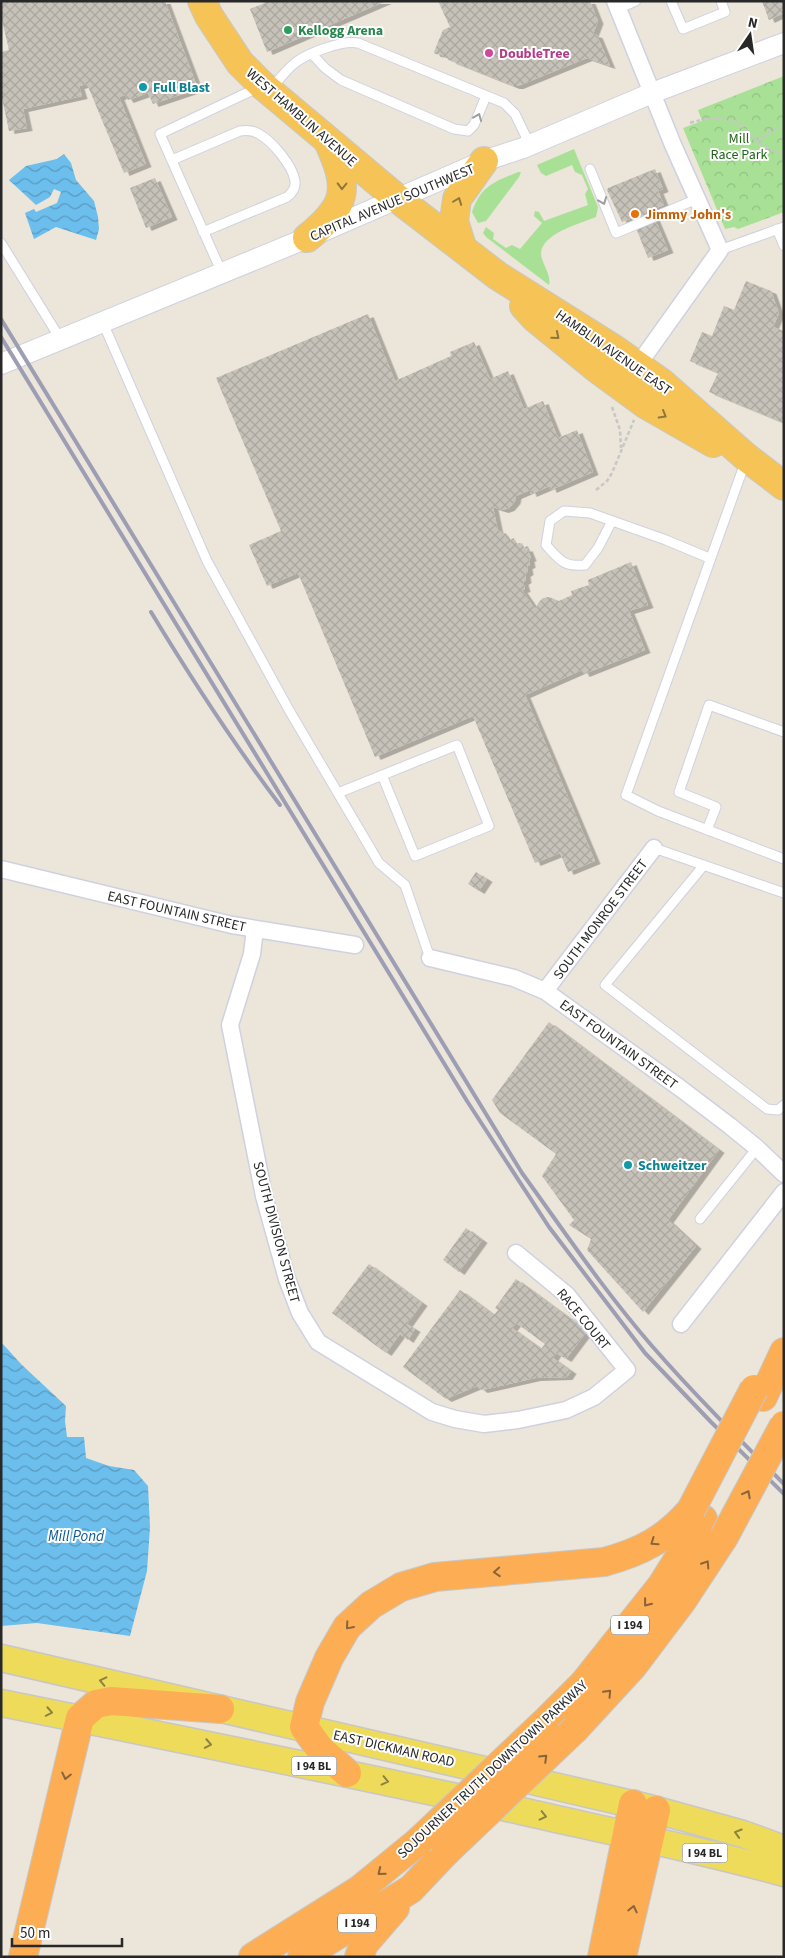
<svg xmlns="http://www.w3.org/2000/svg" width="785" height="1958" viewBox="0 0 785 1958" font-family="'Source Sans 3',sans-serif">
<style>
.grass{fill:#a8e196}
.forest{fill:url(#forest-crowns)}
.water{fill:url(#water-waves)}
.building{fill:url(#building-cross-hatch);fill-rule:evenodd;filter:url(#shadow)}
.lines{fill:none;stroke-linecap:round;stroke-linejoin:round}
.service-casing{stroke:#cfd1e1;stroke-width:11}
.minor-casing{stroke:#cfd1e1;stroke-width:19}
.tertiary-casing{stroke:#cfd1e1;stroke-width:22}
.primary-casing{stroke:#c7c7c7;stroke-width:29}
.trunk-casing{stroke:#c7c7c7;stroke-width:30}
.motorway-casing{stroke:#c7c7c7;stroke-width:30}
.path{stroke:#c7c7c7;stroke-width:2.5;stroke-dasharray:4 2.5;stroke-linecap:butt}
.service{stroke:#fff;stroke-width:9}
.minor{stroke:#fff;stroke-width:16}
.tertiary{stroke:#fff;stroke-width:20}
.primary{stroke:#efdb5a;stroke-width:26}
.trunk{stroke:#f6c456;stroke-width:28}
.motorway{stroke:#fdad53;stroke-width:28}
.rail{stroke:#9d9eb3;stroke-width:4}
.motorway-bridge-casing{stroke:#c7c7c7;stroke-width:30;stroke-linecap:butt}
.motorway-bridge{stroke:#fdad53;stroke-width:28}
.oneway{stroke:#9e9e9e}
.oneway2{stroke:#8f763f}
.oneway3{stroke:#88643b}
.oneway4{stroke:#8c8241}
.leisure-dot{fill:#2e9e5b;stroke:#fff;stroke-width:2}
.hotel-dot{fill:#d1479c;stroke:#fff;stroke-width:2}
.culture-dot{fill:#0f9aa8;stroke:#fff;stroke-width:2}
.food-dot{fill:#e8710a;stroke:#fff;stroke-width:2}
.labels{text-anchor:middle;stroke-width:4;stroke-linejoin:round;paint-order:stroke}
.shield{fill:#fff;stroke:#686868;stroke-width:1}
.shield-label{font-size:12px;font-weight:bold;fill:#282828}
.leisure-label{font-size:14px;font-weight:bold;fill:#27864d;stroke:#fff;text-anchor:start}
.hotel-label{font-size:14px;font-weight:bold;fill:#b23c85;stroke:#fff;text-anchor:start}
.culture-label{font-size:14px;font-weight:bold;fill:#0d838f;stroke:#fff;text-anchor:start}
.street-label{font-size:14px;fill:#282828;stroke:#fff}
.park-label{font-size:14px;fill:#22641a;stroke:#fff}
.food-label{font-size:14px;font-weight:bold;fill:#c56008;stroke:#fff;text-anchor:start}
.water-label{font-size:15px;font-style:italic;fill:#0e5a96;stroke:#fff}
</style>
<defs>
<pattern id="forest-crowns" width="20" height="18" patternUnits="userSpaceOnUse" patternTransform="scale(1.25)"><rect width="20" height="18" fill="#a8e196"/><path d="M2 6a3 3 0 1 1 6 0M12 15a3 3 0 1 1 6 0" fill="none" stroke="#91c181"/></pattern>
<pattern id="water-waves" width="16" height="10" patternUnits="userSpaceOnUse" patternTransform="scale(1.25)"><rect width="16" height="10" fill="#6cbeed"/><path d="M0 5q4-4 8 0t8 0" fill="none" stroke="#599ac0"/></pattern>
<pattern id="building-cross-hatch" width="8" height="8" patternUnits="userSpaceOnUse" patternTransform="scale(1.25)"><rect width="8" height="8" fill="#c6c2b9"/><path d="M0 0l8 8M0 8l8-8" fill="none" stroke="#aaa79f"/></pattern>
<filter id="shadow"><feDropShadow dx="5.5" dy="3" stdDeviation="0" flood-color="#0004"/></filter>
</defs>
<rect width="100%" height="100%" fill="#ebe5da"/>
<path class="grass" d="M574,149L598,207L596,217C580,224 534,235 542,259C545,268 551,276 549,285L486,237L483,233L486,227L494,233L493,239L506,248L512,245L520,249L542,223L534,216L535,211L539,212L544,221L588,205L585,194L588,189L582,175L575,172L572,165L546,176L541,173L537,165Z
M518,172H521L519,177L486,221L478,223L472,212C481,186 494,182 518,172Z"/>
<path class="forest" d="M784,76V212L738,229L734,227L725,229L683,128L702,121L698,110Z"/>
<path class="water" d="M64,154L71,163L76,180L94,201L98,217L99,229L96,240L56,227L34,239L25,213L34,209L36,212L57,203L61,192L54,189L50,197L36,205L9,180L26,166L57,159Z
M1,1342L22,1365L66,1406L65,1421L67,1437H84L86,1458L109,1466L134,1470L148,1486L150,1527L147,1571L130,1636L37,1623L1,1626Z"/>
<path class="building" d="M1,1H165L198,89L153,104L148,93L128,100L125,95L119,97L146,164L124,173L87,84L79,86L82,96L23,109L27,128L9,131L1,93V52L9,50L1,16Z
M264,1H386L267,52L250,9L265,3Z
M438,1H590L598,21L593,34L597,35L610,66L587,58L518,86H514L451,61L450,59L443,57L442,55L435,54L434,52L443,30L450,27Z
M762,1H784V13L769,20Z
M655,169L663,189L658,191L664,205L651,210L668,250L648,258L632,218L622,222L607,190L608,188Z
M155,178L172,217L146,228L130,188Z
M746,281L771,291L779,313L773,327L784,331V423L709,392L718,373L690,361L702,332L712,336L724,306L734,310Z
M368,314L395,381L451,356L450,352L474,342L490,379L508,371L524,409L543,401L558,438L577,430L593,472L551,490L550,486L531,494L530,490L516,496L515,501L509,508L503,510L493,507L498,531L500,530L505,537L508,535L511,541L515,540L518,545L522,543L525,549L527,548L531,558L529,559L530,565L527,566L528,572L525,574L526,580L523,582L525,589L522,590L535,609L539,602L543,598L549,597L559,601L572,595L571,591L589,585L588,580L631,562L648,605L629,611L645,650L584,674L582,670L525,695L595,861L568,872L560,853L535,863L473,716L375,757L298,573L267,586L249,545L281,531L216,378Z
M476,872L487,879L479,891L468,884Z
M549,1022L719,1150L668,1220L696,1246L643,1312L587,1250L591,1239L569,1225L574,1220L542,1176L556,1154L500,1113L492,1100Z
M466,1228L482,1240L459,1272L443,1260Z
M369,1264L422,1303L407,1324L415,1329L408,1340L400,1334L386,1353L332,1313Z
M516,1279L587,1331L566,1359L556,1353L553,1358L571,1371L567,1377L535,1378L482,1390L477,1386L446,1399L403,1367L460,1290L494,1315L498,1310L495,1308ZM516,1323L545,1344L541,1349L512,1328Z"/>
<g class="lines">
<defs>
<path id="service" d="M671,1L683,29L725,12L721,1
M618,9L636,1
M312,54L325,68L341,80L454,129L468,131L474,125L486,96
M271,89C278,81 286,70 295,63C307,53 343,40 358,43L504,103L515,114L530,145
M172,160L240,131C247,130 253,130 259,134C272,141 293,166 295,181C296,188 292,193 287,197L203,232
M590,169L616,233L697,199
M777,229L784,246
M1,243L61,340
M720,250L784,227
M222,273L160,134L259,87
M103,323L207,561L289,710L379,863L405,885L430,958
M746,460L626,795L658,811L784,859
M612,521L598,548L585,565C563,567 560,560 546,545L550,521L564,511L590,513L666,540L709,558
M338,793L457,745L489,826L415,856L382,775
M707,830L716,807L679,792L709,705L784,732
M654,848L784,893
M704,865L605,985L767,1109L778,1110L784,1105
M700,1219L757,1148"/>
<path id="minor" d="M615,1L673,145L720,250L633,372
M1,869L232,925L355,945
M255,929L252,954L230,1025L264,1196L287,1279L300,1313L318,1342L432,1412L455,1419L484,1424L518,1420L566,1410L594,1397L627,1370L567,1295L516,1253
M430,958L514,978L545,991L680,1088L730,1126L757,1148L784,1174
M545,991L654,848
M681,1324L784,1192"/>
<path id="tertiary" d="M1,364L307,238L484,161L523,148L652,93L784,43"/>
<path id="primary" d="M1,1658L649,1808L743,1834L784,1849
M1,1703C175,1738 348,1773 521,1811C609,1831 697,1849 784,1873"/>
<path id="trunk" d="M202,1L209,16L240,63L262,85L398,199L498,276L614,349L662,383L746,457L784,486
M307,238C348,205 350,189 328,141
M462,247L454,221L457,199L484,161
M524,306L536,319L596,368L645,404L713,443"/>
<path id="motorway" d="M763,1397L784,1352
M544,1723L584,1683L662,1585L703,1519
M575,1729L633,1666L682,1601L724,1537
M347,1773L320,1749L304,1727L310,1702L329,1658L347,1627L371,1605L401,1587L435,1577L604,1562C641,1552 666,1539 691,1510
M23,1957L80,1718L96,1704L111,1701L220,1709
M253,1957L359,1890L419,1841
M302,1957L411,1889L446,1852
M359,1957L364,1944L395,1908
M602,1957L633,1804
M622,1957L656,1810"/>
</defs>
<use href="#service" class="service-casing"/>
<use href="#minor" class="minor-casing"/>
<use href="#tertiary" class="tertiary-casing"/>
<use href="#primary" class="primary-casing"/>
<use href="#trunk" class="trunk-casing"/>
<use href="#motorway" class="motorway-casing"/>
<path class="path" d="M690,123C753,104 739,145 784,154
M758,141L767,133L776,129
M612,407L620,430L621,448
M596,490L607,481L612,473L634,420"/>
<use href="#service" class="service"/>
<use href="#minor" class="minor"/>
<use href="#tertiary" class="tertiary"/>
<use href="#primary" class="primary"/>
<use href="#trunk" class="trunk"/>
<use href="#motorway" class="motorway"/>
<path class="rail" d="M1,319L522,1173C564,1231 605,1292 652,1346C694,1394 739,1439 784,1484
M1,337L467,1101L549,1227L645,1353L711,1422L784,1494
M151,612C191,678 233,743 280,805"/>
<defs>
<path id="motorway-bridge" d="M691,1510L754,1389
M724,1537L784,1425
M419,1841L544,1723
M446,1852L575,1729"/>
</defs>
<use href="#motorway-bridge" class="motorway-bridge-casing"/>
<use href="#motorway-bridge" class="motorway-bridge"/>
</g>
<defs><path id="oneway-chevron" d="M-2-3.5L2.5 0L-2 3.5" fill="none" stroke-width="1.6" stroke-linecap="round" stroke-linejoin="round" transform="scale(1.25)"/></defs>
<g class="oneway">
<use href="#oneway-chevron" transform="translate(478 117) rotate(-68)"/>
<use href="#oneway-chevron" transform="translate(603 201) rotate(68)"/>
</g>
<g class="oneway2">
<use href="#oneway-chevron" transform="translate(342 186) rotate(91)"/>
<use href="#oneway-chevron" transform="translate(458 201) rotate(-69)"/>
<use href="#oneway-chevron" transform="translate(556 336) rotate(40)"/>
<use href="#oneway-chevron" transform="translate(663 415) rotate(30)"/>
</g>
<g class="oneway3">
<use href="#oneway-chevron" transform="translate(747 1494) rotate(-62)"/>
<use href="#oneway-chevron" transform="translate(654 1542) rotate(145)"/>
<use href="#oneway-chevron" transform="translate(706 1564) rotate(-57)"/>
<use href="#oneway-chevron" transform="translate(497 1572) rotate(176)"/>
<use href="#oneway-chevron" transform="translate(647 1603) rotate(128)"/>
<use href="#oneway-chevron" transform="translate(349 1626) rotate(131)"/>
<use href="#oneway-chevron" transform="translate(608 1693) rotate(-47)"/>
<use href="#oneway-chevron" transform="translate(544 1758) rotate(-44)"/>
<use href="#oneway-chevron" transform="translate(66 1776) rotate(103)"/>
<use href="#oneway-chevron" transform="translate(381 1872) rotate(141)"/>
<use href="#oneway-chevron" transform="translate(633 1909) rotate(-77)"/>
</g>
<g class="oneway4">
<use href="#oneway-chevron" transform="translate(103 1681) rotate(-167)"/>
<use href="#oneway-chevron" transform="translate(49 1712) rotate(11)"/>
<use href="#oneway-chevron" transform="translate(208 1744) rotate(11)"/>
<use href="#oneway-chevron" transform="translate(385 1781) rotate(13)"/>
<use href="#oneway-chevron" transform="translate(543 1816) rotate(13)"/>
<use href="#oneway-chevron" transform="translate(738 1833) rotate(-163)"/>
</g>
<circle class="leisure-dot" cx="288" cy="30" r="5"/>
<circle class="hotel-dot" cx="489" cy="53" r="5"/>
<g class="culture-dot">
<circle cx="143" cy="87" r="5"/>
<circle cx="628" cy="1165" r="5"/>
</g>
<circle class="food-dot" cx="635" cy="214" r="5"/>
<g class="labels">
<g class="shield">
<rect x="611" y="1615.5" width="38" height="19" rx="4"/>
<rect x="291.5" y="1756.5" width="45" height="19" rx="4"/>
<rect x="682.5" y="1843.5" width="45" height="19" rx="4"/>
<rect x="338" y="1913.5" width="38" height="19" rx="4"/>
</g>
<g class="shield-label">
<text x="630" y="1629">I 194</text>
<text x="314" y="1770">I 94 BL</text>
<text x="705" y="1857">I 94 BL</text>
<text x="357" y="1927">I 194</text>
</g>
<g class="leisure-label">
<text x="298" y="35">Kellogg Arena</text>
</g>
<g class="hotel-label">
<text x="499" y="58">DoubleTree</text>
</g>
<g class="culture-label">
<text x="153" y="92">Full Blast</text>
<text x="638" y="1170">Schweitzer</text>
</g>
<g class="street-label">
<text transform="translate(302 117) rotate(41)" y="5">WEST HAMBLIN AVENUE</text>
<text transform="translate(392 202) rotate(-23)" y="5">CAPITAL AVENUE SOUTHWEST</text>
<text transform="translate(614 352) rotate(35)" y="5">HAMBLIN AVENUE EAST</text>
<text transform="translate(177 911) rotate(13)" y="5">EAST FOUNTAIN STREET</text>
<text transform="translate(600 919) rotate(-53)" y="5">SOUTH MONROE STREET</text>
<text transform="translate(619 1044) rotate(36)" y="5">EAST FOUNTAIN STREET</text>
<text transform="translate(277 1232) rotate(75)" y="5">SOUTH DIVISION STREET</text>
<text transform="translate(584 1319) rotate(50)" y="5">RACE COURT</text>
<text transform="translate(394 1748) rotate(13)" y="5">EAST DICKMAN ROAD</text>
<text transform="translate(492 1769) rotate(-43)" y="5">SOJOURNER TRUTH DOWNTOWN PARKWAY</text>
</g>
<g class="park-label">
<text x="739" y="143">Mill<tspan x="739" dy="16">Race Park</tspan></text>
</g>
<g class="food-label">
<text x="645" y="219">Jimmy John's</text>
</g>
<g class="water-label">
<text x="76" y="1541">Mill Pond</text>
</g>
</g>
<rect width="785" height="1958" fill="none" stroke="#282828" stroke-width="5"/>
<g transform="translate(750 35) rotate(13)" stroke="#ffffff" stroke-width="4" paint-order="stroke">
<path d="M0-4L9 19L0 12L-9 19Z" fill="#282828"/>
<text y="-8" font-size="14" font-weight="bold" text-anchor="middle" fill="#282828">N</text>
</g>
<path d="M12 1938v8h110v-8" fill="none" stroke="#282828" stroke-width="2.5"/>
<text x="20" y="1938" font-size="15" fill="#282828" stroke="#ffffff" stroke-width="4" paint-order="stroke">50 m</text>
</svg>
